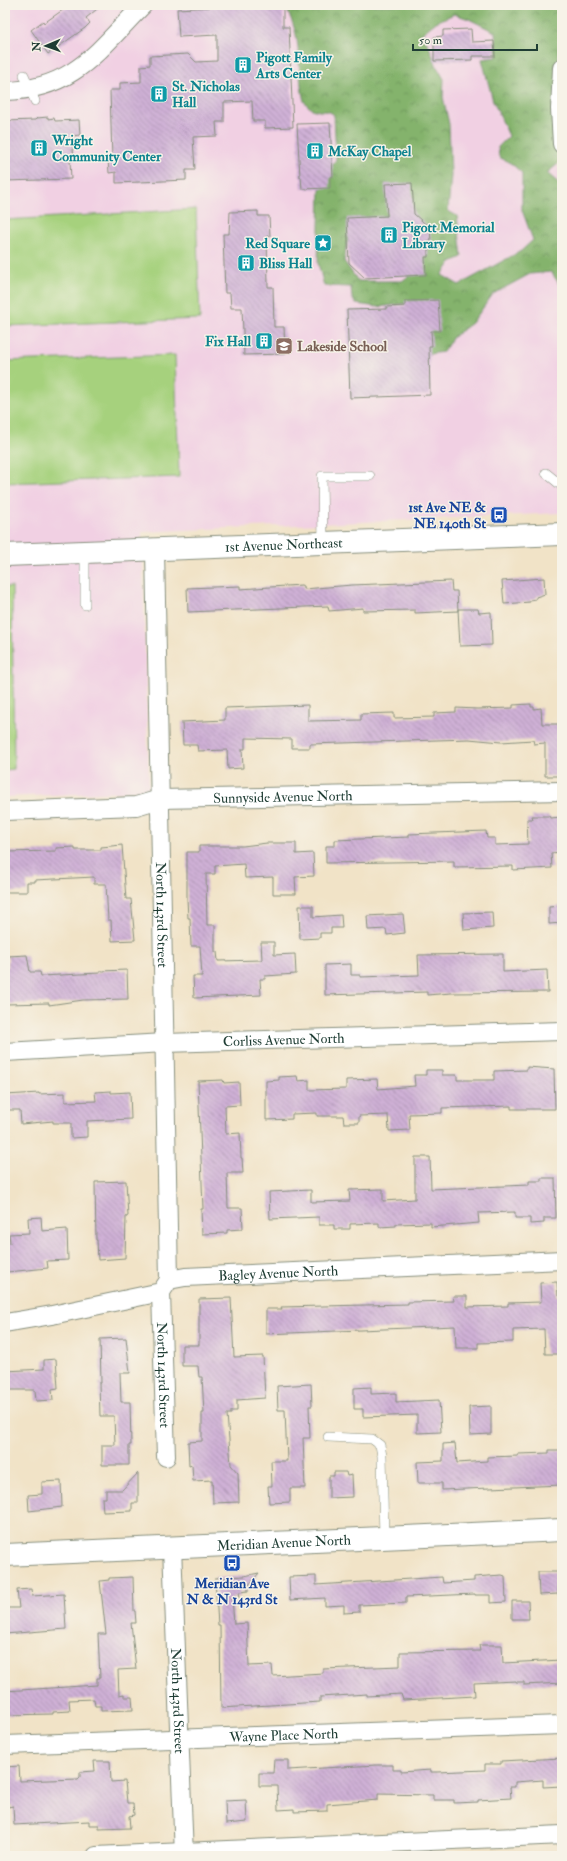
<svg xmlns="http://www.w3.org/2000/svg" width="567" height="1861" viewBox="0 0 567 1861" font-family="'IM FELL Double Pica',serif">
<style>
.built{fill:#f1d0e3}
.grass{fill:#a6d17d;stroke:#628758}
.forest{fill:url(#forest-crowns);stroke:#527850;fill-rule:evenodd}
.building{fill:url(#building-back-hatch)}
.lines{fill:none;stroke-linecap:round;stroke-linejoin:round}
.service-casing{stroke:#88907e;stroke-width:10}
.minor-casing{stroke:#88907e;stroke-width:20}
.tertiary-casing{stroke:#88907e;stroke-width:24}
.service{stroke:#fff;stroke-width:9}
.minor{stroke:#fff;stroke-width:18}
.tertiary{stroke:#fff;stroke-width:22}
.labels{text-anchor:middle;stroke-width:3;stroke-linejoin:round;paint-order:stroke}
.culture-label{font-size:14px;font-weight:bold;fill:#0d838f;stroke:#f7f3e8;text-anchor:start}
.education-label{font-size:14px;font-weight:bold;fill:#785e54;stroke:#f7f3e8;text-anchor:start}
.transit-label{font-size:14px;font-weight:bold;fill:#164399;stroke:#f7f3e8;text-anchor:end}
.street-label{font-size:14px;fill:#1f3d34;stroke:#f7f3e8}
</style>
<defs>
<pattern id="forest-crowns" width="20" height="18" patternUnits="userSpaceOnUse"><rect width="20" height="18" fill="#84b36c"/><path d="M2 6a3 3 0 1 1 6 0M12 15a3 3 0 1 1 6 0" fill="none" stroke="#6b935a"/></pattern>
<pattern id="building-back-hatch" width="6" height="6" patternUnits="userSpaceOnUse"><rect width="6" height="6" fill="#cfb0d6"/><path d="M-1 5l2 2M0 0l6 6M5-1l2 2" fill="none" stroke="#a790ae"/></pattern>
</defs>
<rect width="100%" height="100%" fill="#f7f3e8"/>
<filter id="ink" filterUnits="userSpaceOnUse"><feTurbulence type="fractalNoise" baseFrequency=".025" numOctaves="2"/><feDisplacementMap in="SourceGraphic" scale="8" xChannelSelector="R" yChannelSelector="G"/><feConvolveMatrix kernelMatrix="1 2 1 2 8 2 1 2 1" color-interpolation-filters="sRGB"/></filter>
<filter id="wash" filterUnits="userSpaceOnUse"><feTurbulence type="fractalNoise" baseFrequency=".012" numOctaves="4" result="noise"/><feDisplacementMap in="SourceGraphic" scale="16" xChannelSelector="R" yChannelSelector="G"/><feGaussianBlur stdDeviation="0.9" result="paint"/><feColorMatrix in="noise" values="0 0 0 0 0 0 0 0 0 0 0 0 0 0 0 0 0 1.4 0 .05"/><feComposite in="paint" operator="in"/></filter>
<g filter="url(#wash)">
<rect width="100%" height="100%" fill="#f1e3c7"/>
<path class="built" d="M6,5H558L555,152L562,180V513L142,532L149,791L5,797Z"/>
<path class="grass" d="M196,209L200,319L5,326V220Z
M175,355L179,477L5,483V361Z
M5,587H12L14,769L5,770Z"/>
<path class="forest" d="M284,5H558L561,35L558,61L559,163L547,173L562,186V288L551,272L530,274L493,294L472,323L453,337L443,352L429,354L413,304H402L378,307L356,304L352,298L351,287L324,286L318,263L320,190L336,159L334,115C325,106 316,118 304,101C295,65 305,40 284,5ZM454,14L469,19L495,32L497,57L482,59L493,101L509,136L498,147L499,157L512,164L522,173V210L533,240L521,251L459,285L442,275L451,262L462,257L457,216L448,211L451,175L449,124L443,97L444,79L437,67L428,44L420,35L436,22ZM400,211L425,229L430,245L419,268L402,281H358L344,261L350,223L369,221Z"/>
<g id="blocks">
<path class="building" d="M70,5H102L86,18L90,23L85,28L48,54L31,30L43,21L44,23Z
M213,5L283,6V27H289L293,127L265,128V121H253L252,101L224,102V122H216L217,136L193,137L195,170H186V180L116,183V172L109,173L108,159H112L110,90H120V83L141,82V66L150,65V56L188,54L196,62L217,61V35L179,37L177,9L213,7Z
M471,29L472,42L494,41L495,56H472V60L434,61V37L443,36V30Z
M48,117V119L54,118L55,121L79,120L80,135L72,136L74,160H70L71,179L5,181V121L35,120L37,118Z
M330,123L333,177H330V188L302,189L301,177H300L297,124Z
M412,183L414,214L430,228L431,242H428V257H425L426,275L365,278L349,263L347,218L387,216L385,184Z
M258,211V216H269L270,236H267L268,287H273L274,327H284L285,354L244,355L242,308H231L230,293H225L223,234H229L230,212Z
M438,300L440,331H431L432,346H429L430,395L350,398L347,310L386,309V307L405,306V301Z
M544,578L545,594L536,597V599L530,600V602L504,604L502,581Z
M451,581L452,591H457L458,611L415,613V610L363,611V608L329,611L328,606L188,612L187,588L240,586V589L301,585L304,586V589L352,585Z
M458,609H478L479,613L491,612L492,645L460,646Z
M531,704V707H534V709L541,708L542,724H562V776H545V743L534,744L533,740L501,742L469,739L310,744V748H292V739L245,738V749H242L243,768L228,769L227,750L198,751L197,745H183L182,722L225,720V708L308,705V721L361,720V714L394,713V718L434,717V713L456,712V708L477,709L513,708V705Z
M532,816H549L550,818L562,817V852L551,853L552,868L513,870V866L454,867V861L326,863V846H335V840L409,837V834L486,831L487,838H495V845L528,844L527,819H533Z
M267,843H296V854L313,853L314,876L295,877L296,894H273V877L245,878L244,864L215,866V874H206L207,925H215V952H217L218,961L262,960L261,942H274V955L295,954L296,974L265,976V979H260L261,995L194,998L193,976H202L200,946H191L190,918H188L187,899V852H199V846H243Z
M122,845L126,899H131L135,940L112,941L111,920H108L106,884H94V877L35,880V882H27V892H5V852L56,851V848L75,847V850H101V847Z
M299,906H313V917L341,915L342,928H331V933H320V938L300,939Z
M562,906V923L549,924V907Z
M492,912L493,928L464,930L463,913Z
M403,914L405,933L387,935L386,929L368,930L367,916Z
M503,954V972L547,970L548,992L451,993L427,995V992L325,995V965L351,964V975H360V977L419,975L418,955Z
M27,955L30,972H40L41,976L100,973V971L127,970L128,999L83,1000L49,1005V1003L6,1004L5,967H8V956Z
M527,1067L554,1069L555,1109H511V1106L442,1108V1113L409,1114L410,1130L389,1131L388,1115L359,1116V1123H344L343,1116H317V1113L292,1114V1119L266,1120V1081L279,1080V1077L297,1076L298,1081L309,1080V1090L346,1089V1080L377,1079L378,1089L415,1086L414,1075H426V1070H442V1075H457V1080H494V1071L527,1070Z
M223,1080L224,1083L239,1082L240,1105L225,1106L226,1134L240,1133L241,1158H242L243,1173H227L228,1208H242L243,1229L227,1230V1233L202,1234L201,1209H203L198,1081Z
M111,1091V1093L130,1092L131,1119L87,1121V1137L71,1138V1123H53V1121L21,1124L20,1110H6L5,1095L39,1093V1094L65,1093V1102L96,1101L95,1092Z
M415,1157H430L431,1189L529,1185V1181H541V1178H555L556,1218H544V1223L530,1224V1218H515V1212L478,1213L479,1223L431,1227V1223L396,1224V1226L379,1227V1223L350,1224V1229H334V1225H319V1217L270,1219L269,1192L311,1190V1202L350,1201L349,1190L383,1189V1201L415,1199Z
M126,1181L128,1216L126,1217L125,1258L98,1260L97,1240H96L95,1182Z
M41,1217L42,1231L67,1229L68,1260L47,1261L48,1268L7,1272V1270H5V1243H10L9,1234L29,1233L28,1218Z
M557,1282L558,1296H562V1321H559L561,1354H545L544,1329L513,1330V1342L478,1343V1348H456L455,1326L266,1334V1309H282L281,1307L408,1304V1302L454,1301L453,1296H467V1307L508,1306V1303L541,1302L540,1283Z
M231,1298L234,1357L263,1356L265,1398L237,1400V1411H231V1414H227L231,1465L238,1473L239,1502L213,1503L212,1480L193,1481L192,1465L189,1466L188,1442L202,1441V1413H204L202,1377H199L198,1366H182V1345H199V1299Z
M126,1338L130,1373H120L121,1402H130L131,1445H129V1465H102V1445H115L114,1416H100L99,1383H101L100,1339Z
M56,1359L58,1388L52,1389L53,1400L36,1401L35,1390H5V1371L44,1369V1360Z
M311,1384L312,1406H309L310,1438H303L305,1488H290V1502L269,1503L268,1486H272L271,1461H287L285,1410H278L277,1386Z
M371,1387V1394L396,1393V1402L439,1400L441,1432L417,1433V1415L363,1417V1409H354V1388Z
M491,1406V1434L470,1435L469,1407Z
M455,1443L457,1463L487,1461V1457L518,1456V1454L549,1453V1450H562V1485L442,1490V1483H418L417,1462L443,1461V1444Z
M334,1472H346L347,1476L352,1475L353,1497L329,1498V1476H334Z
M138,1473V1503H132V1511L103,1512L102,1498H106V1490H122Z
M61,1481L62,1507L29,1511L28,1495L42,1494V1482Z
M538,1572H558V1594L539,1595Z
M259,1573L248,1586V1591L239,1592L240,1597H232L234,1624L247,1623L249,1666L272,1665L273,1676L323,1673V1669L400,1666V1652L480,1651L479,1645H502L503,1663L562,1660V1683L524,1685V1682H516V1681L474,1683L475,1696L403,1700L401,1694L367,1696V1694L320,1697V1702L221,1708L220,1625H218L215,1578L244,1576Z
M502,1575L505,1576L506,1602L490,1603V1595H475V1594L406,1597V1603L359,1605V1612L344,1613V1605L325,1606V1598L290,1600L289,1577L316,1576V1585L442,1577L443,1583L474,1581V1577Z
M133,1577L134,1611H135L136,1623H131L136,1669L118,1670L119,1695L124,1694V1697H132L133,1710L101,1711V1706H95L94,1699L69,1700L70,1711L53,1712V1714L5,1715V1691L97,1685V1678H100L98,1634H106L100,1581L109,1580V1578Z
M31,1589L32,1596L64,1594L66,1629L5,1634V1608H19L17,1590Z
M512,1601H528L529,1619H512Z
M562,1758V1786L543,1787V1780L515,1782V1787H510L511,1798L478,1800V1802L454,1803V1800H433V1795L378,1794V1800L327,1804V1811L294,1812V1809L278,1810L277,1786H259V1773H273L274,1760H288V1770L376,1765H393V1770H401V1772L431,1770V1772H437L485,1770V1764H501V1761Z
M94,1761H110L111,1782L125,1781L127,1803H133L134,1815L129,1816L130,1828L99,1829V1825H89V1821L14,1825L13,1806L8,1807L5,1767L19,1766L20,1781L78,1779L80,1777V1772L95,1771Z
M246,1800L247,1822L226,1824L225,1801Z"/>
</g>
</g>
<g filter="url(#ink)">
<use href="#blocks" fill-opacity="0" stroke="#88907e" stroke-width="1"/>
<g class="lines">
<defs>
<path id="service" d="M24,75L35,101
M546,473L562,486
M323,543L322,476H370
M85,605V552
M328,1437L372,1439L380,1445L382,1456L384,1537"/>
<g id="minor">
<path d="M562,68L560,109L562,144"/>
<path d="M5,91C74,90 99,49 143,5"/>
<path id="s1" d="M155,549L169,1280"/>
<path id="s2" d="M5,811L136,806L160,799L562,791"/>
<path id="s3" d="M5,1052L165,1043L562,1031"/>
<path id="s4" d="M161,1292L166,1457"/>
<path id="s5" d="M5,1323L52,1315L161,1292L169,1280L185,1277L562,1260"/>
<path id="s6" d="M172,1547L184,1856"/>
<path id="s7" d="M5,1745L562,1725"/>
<path d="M96,1856L562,1835"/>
</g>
<g id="tertiary">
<path id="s8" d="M5,555L562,534"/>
<path id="s9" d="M5,1555L562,1530"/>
</g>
</defs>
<use href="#service" class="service-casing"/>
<use href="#minor" class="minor-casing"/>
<use href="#tertiary" class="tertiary-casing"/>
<use href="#service" class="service"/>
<use href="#minor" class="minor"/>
<use href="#tertiary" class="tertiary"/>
</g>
</g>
<defs>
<symbol id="building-square" viewBox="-11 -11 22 22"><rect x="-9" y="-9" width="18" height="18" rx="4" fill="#0f9aa8" stroke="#f7f3e8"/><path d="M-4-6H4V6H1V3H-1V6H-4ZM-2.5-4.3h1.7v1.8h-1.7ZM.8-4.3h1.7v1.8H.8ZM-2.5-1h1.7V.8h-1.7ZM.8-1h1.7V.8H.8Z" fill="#fff"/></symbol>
<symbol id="sight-square" viewBox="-11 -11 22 22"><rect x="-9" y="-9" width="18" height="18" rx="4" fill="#0f9aa8" stroke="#f7f3e8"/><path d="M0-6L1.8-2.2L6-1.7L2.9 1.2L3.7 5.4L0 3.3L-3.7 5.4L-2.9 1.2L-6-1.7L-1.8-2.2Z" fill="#fff"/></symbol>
<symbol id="school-square" viewBox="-11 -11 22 22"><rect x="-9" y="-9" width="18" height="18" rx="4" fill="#8d6e63" stroke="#f7f3e8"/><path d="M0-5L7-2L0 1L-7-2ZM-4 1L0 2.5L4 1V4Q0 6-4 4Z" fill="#fff"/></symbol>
<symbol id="bus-square" viewBox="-11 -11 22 22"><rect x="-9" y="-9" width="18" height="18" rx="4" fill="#1a4fb4" stroke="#f7f3e8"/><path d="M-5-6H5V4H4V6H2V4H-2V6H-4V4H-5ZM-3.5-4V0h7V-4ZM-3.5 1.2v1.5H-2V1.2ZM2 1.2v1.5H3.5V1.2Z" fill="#fff"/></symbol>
</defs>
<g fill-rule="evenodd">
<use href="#building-square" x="233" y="55" width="20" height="20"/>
<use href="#building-square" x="149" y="84" width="20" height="20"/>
<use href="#building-square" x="29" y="138" width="20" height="20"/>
<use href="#building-square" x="305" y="141" width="20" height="20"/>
<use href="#building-square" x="379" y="225" width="20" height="20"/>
<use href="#sight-square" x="313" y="233" width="20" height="20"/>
<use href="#building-square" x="236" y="253" width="20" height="20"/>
<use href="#building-square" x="254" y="331" width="20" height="20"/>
<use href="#school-square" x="274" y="336" width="20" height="20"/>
<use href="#bus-square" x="489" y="505" width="20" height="20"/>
<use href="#bus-square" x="222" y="1553" width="20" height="20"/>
</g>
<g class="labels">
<g class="culture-label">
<text x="256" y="62">Pigott Family<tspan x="256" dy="16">Arts Center</tspan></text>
<text x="172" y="91">St. Nicholas<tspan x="172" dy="16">Hall</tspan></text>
<text x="52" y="145">Wright<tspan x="52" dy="16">Community Center</tspan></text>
<text x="328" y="156">McKay Chapel</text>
<text x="402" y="232">Pigott Memorial<tspan x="402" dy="16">Library</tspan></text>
<text x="310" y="248" text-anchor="end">Red Square</text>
<text x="259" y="268">Bliss Hall</text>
<text x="251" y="346" text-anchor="end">Fix Hall</text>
</g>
<g class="education-label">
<text x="297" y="351">Lakeside School</text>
</g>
<g class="transit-label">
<text x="486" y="512">1st Ave NE &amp;<tspan x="486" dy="16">NE 140th St</tspan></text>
<text x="232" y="1588" text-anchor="middle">Meridian Ave<tspan x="232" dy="16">N &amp; N 143rd St</tspan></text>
</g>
<g class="street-label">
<text dy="5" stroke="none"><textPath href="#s8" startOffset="279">1st Avenue Northeast</textPath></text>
<text dy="5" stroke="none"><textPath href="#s2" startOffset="279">Sunnyside Avenue North</textPath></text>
<text dy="5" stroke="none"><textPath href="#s1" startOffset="366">North 143rd Street</textPath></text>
<text dy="5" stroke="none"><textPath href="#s3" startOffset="279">Corliss Avenue North</textPath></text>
<text dy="5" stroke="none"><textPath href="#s5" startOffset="283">Bagley Avenue North</textPath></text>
<text dy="5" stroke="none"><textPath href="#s4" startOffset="83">North 143rd Street</textPath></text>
<text dy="5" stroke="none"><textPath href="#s9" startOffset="279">Meridian Avenue North</textPath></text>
<text dy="5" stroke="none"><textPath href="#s6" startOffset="154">North 143rd Street</textPath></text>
<text dy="5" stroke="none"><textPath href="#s7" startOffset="279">Wayne Place North</textPath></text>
</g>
</g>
<rect width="567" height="1861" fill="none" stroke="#f7f3e8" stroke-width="20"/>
<g transform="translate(46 46) rotate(268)" stroke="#f7f3e8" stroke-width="3" paint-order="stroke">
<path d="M0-3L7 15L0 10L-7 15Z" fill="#1f3d34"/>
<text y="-6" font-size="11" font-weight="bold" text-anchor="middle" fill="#1f3d34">N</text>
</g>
<path d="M413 44v6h124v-6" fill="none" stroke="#1f3d34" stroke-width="2"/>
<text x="419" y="44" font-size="12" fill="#1f3d34" stroke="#f7f3e8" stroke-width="3" paint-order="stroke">50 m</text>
</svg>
